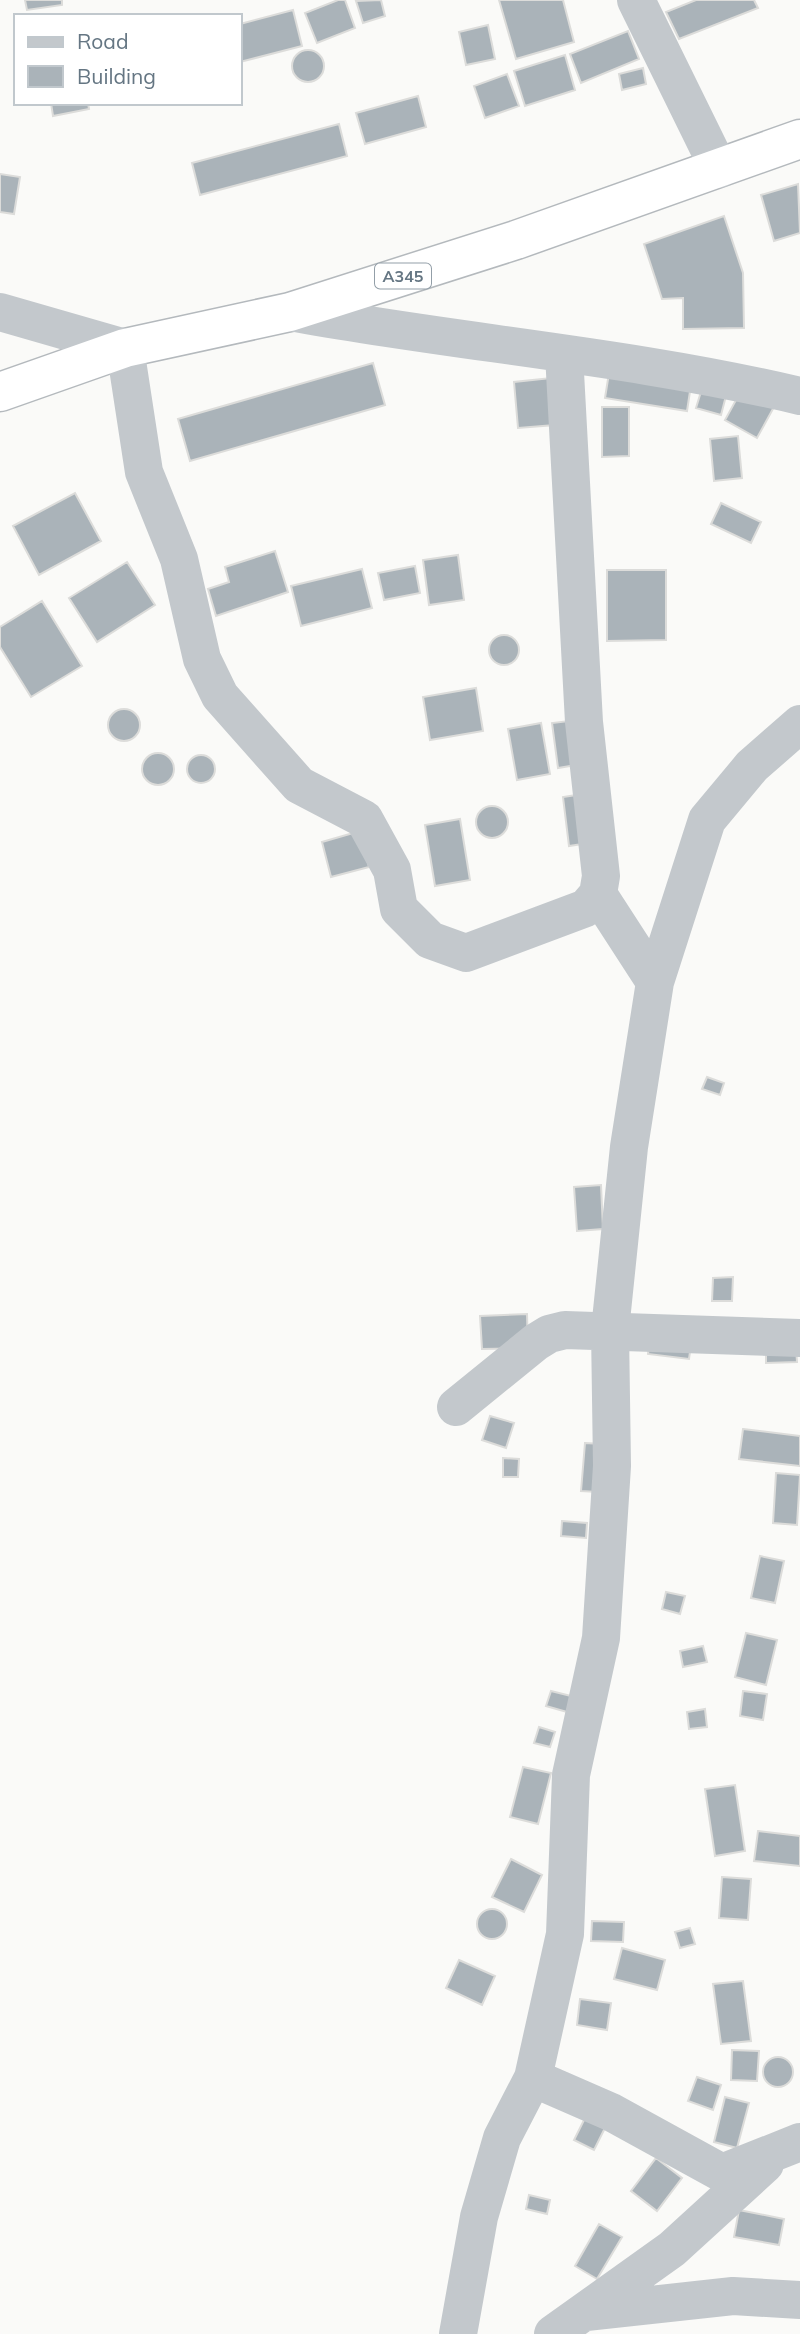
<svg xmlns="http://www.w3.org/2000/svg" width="800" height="2334" viewBox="0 0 800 2334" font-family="Mulish,sans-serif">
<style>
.building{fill:#aab3b9;stroke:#dcdcda;stroke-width:2}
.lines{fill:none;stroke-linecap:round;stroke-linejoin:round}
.trunk-casing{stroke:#b4b9bd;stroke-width:41}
.minor{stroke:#c3c8cc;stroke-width:38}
.trunk{stroke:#fff;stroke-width:38}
.labels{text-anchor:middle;stroke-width:7;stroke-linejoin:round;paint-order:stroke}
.shield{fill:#fff;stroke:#939fa8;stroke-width:2}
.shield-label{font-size:16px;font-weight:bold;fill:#657683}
</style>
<rect width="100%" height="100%" fill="#fafaf8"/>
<path class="building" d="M25,0H62V5L27,10Z
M338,0H345L355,28L317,43L305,13Z
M381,0L385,16L363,23L356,1Z
M499,0H563L574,42L516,59Z
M696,0H754L758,8L679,39L666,12Z
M293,10L302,46L240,62V24Z
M488,25L495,59L466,65L459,32Z
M628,31L639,59L581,83L570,54Z
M292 66a16 16 0 1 1 32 0a16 16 0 1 1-32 0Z
M565,55L575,90L525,106L514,71Z
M643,68L646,84L622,90L619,74Z
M507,74L519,106L485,118L474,86Z
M418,96L426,127L365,144L356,113Z
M51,103H88L89,109L53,116Z
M339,124L347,156L200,195L192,163Z
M0,174L20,177L14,214L0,212Z
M798,184L800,233L774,241L761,195Z
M724,216L743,273L744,328L683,329V298L662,299L644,244Z
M373,363L385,405L190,461L178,419Z
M609,373L691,385L687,411L605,398Z
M551,378L555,425L518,428L514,382Z
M703,385L727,392L721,415L696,408Z
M742,389L774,407L757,438L725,420Z
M602,407H629V456L602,457Z
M738,436L742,478L714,481L710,439Z
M75,493L101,541L39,575L13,526Z
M721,503L761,522L751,543L711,524Z
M275,551L288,592L216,616L208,589L229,582L225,567Z
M458,555L464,600L429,605L423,560Z
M127,562L155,605L97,642L69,598Z
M415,566L420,593L384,600L378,573Z
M362,569L372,608L301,626L291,586Z
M607,570H666V640L607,641Z
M42,601L82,666L31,697L0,647V627Z
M489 650a15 15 0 1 1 30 0a15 15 0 1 1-30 0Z
M476,688L483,731L430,740L423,697Z
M108 725a16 16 0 1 1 32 0a16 16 0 1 1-32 0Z
M577,720L582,764L558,768L552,723Z
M541,723L550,774L517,780L508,729Z
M142 769a16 16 0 1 1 32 0a16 16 0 1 1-32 0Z
M187 769a14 14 0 1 1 28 0a14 14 0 1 1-28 0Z
M583,794L589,843L569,846L563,797Z
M476 822a16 16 0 1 1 32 0a16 16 0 1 1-32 0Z
M460,819L470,880L435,886L425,825Z
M360,831L369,867L331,877L322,842Z
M707,1077L724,1083L720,1095L702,1089Z
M601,1185L603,1229L577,1231L574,1187Z
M733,1277L732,1301H712L713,1278Z
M527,1314L528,1348L482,1349L480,1316Z
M650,1339L691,1345L689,1359L648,1354Z
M766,1347H796L797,1362L766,1363Z
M490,1416L514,1423L506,1448L482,1440Z
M743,1429L800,1436V1466L739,1459Z
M585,1443L602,1444L598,1492L581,1491Z
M503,1458L519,1459L518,1477H503Z
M776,1473L800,1475L797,1525L773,1523Z
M562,1521L587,1523L586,1538L561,1536Z
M760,1556L784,1561L775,1603L751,1598Z
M666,1592L685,1596L680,1614L662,1609Z
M746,1633L777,1640L766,1685L735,1677Z
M703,1646L707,1662L683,1667L680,1651Z
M551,1691L571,1696L567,1712L546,1706Z
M743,1691L767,1694L763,1720L740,1716Z
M705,1709L707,1727L689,1729L687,1712Z
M539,1727L555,1732L550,1747L534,1743Z
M523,1767L551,1773L538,1824L510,1817Z
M735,1785L745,1851L715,1856L705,1789Z
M758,1831L800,1836V1866L754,1861Z
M511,1859L542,1875L524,1912L492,1897Z
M722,1877L751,1879L748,1920L719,1918Z
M477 1924a15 15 0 1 1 30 0a15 15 0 1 1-30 0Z
M592,1921L624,1922L623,1942L591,1941Z
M690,1928L695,1944L680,1948L675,1932Z
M622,1948L665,1960L657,1990L614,1979Z
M459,1960L495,1976L482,2005L446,1988Z
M743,1981L751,2041L721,2044L713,1984Z
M580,1999L611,2003L607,2030L577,2025Z
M732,2050L759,2051L757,2081L731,2080Z
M763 2072a15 15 0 1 1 30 0a15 15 0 1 1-30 0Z
M697,2077L721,2085L713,2110L688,2101Z
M725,2097L749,2103L737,2148L714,2142Z
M585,2118L605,2128L594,2150L574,2140Z
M656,2158L682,2178L657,2211L631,2191Z
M529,2195L550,2200L547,2214L526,2209Z
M739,2210L784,2219L779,2245L734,2237Z
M599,2224L622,2237L597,2279L575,2266Z"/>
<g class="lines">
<defs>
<path id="trunk" d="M0,392L125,348L290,312L516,240L800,139"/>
</defs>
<use href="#trunk" class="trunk-casing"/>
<path class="minor" d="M636,0L719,169
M0,312L125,348L144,472L179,559L202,659L220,696L299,785L364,819L392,870L399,909L430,940L466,953L586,908L598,894L601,876L584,722L564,354
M290,312C459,343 632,356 800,396
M800,724L752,766L707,820L655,982L629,1147L610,1330L612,1466L601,1638L571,1775L565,1934L533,2078L611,2112L722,2173L800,2142
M598,894L655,982
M456,1407L536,1342L549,1334L565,1330L800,1338
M586,2312L733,2296L800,2300
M458,2334L479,2217L502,2138L533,2078
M553,2334L672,2249L765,2164"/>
<use href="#trunk" class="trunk"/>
</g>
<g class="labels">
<rect class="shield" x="375" y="263.5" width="56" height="25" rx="5"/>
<g class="shield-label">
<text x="403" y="282">A345</text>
</g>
</g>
<rect x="14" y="14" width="228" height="91" fill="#ffffff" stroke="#c1c8cd" stroke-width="2"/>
<rect x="28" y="37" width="35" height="10" fill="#c3c8cc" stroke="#c1c8cd" stroke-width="2"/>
<text x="77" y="49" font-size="21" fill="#657683">Road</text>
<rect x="28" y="66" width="35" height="21" fill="#aab3b9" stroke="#c1c8cd" stroke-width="2"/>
<text x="77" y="84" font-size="21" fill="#657683">Building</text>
</svg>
